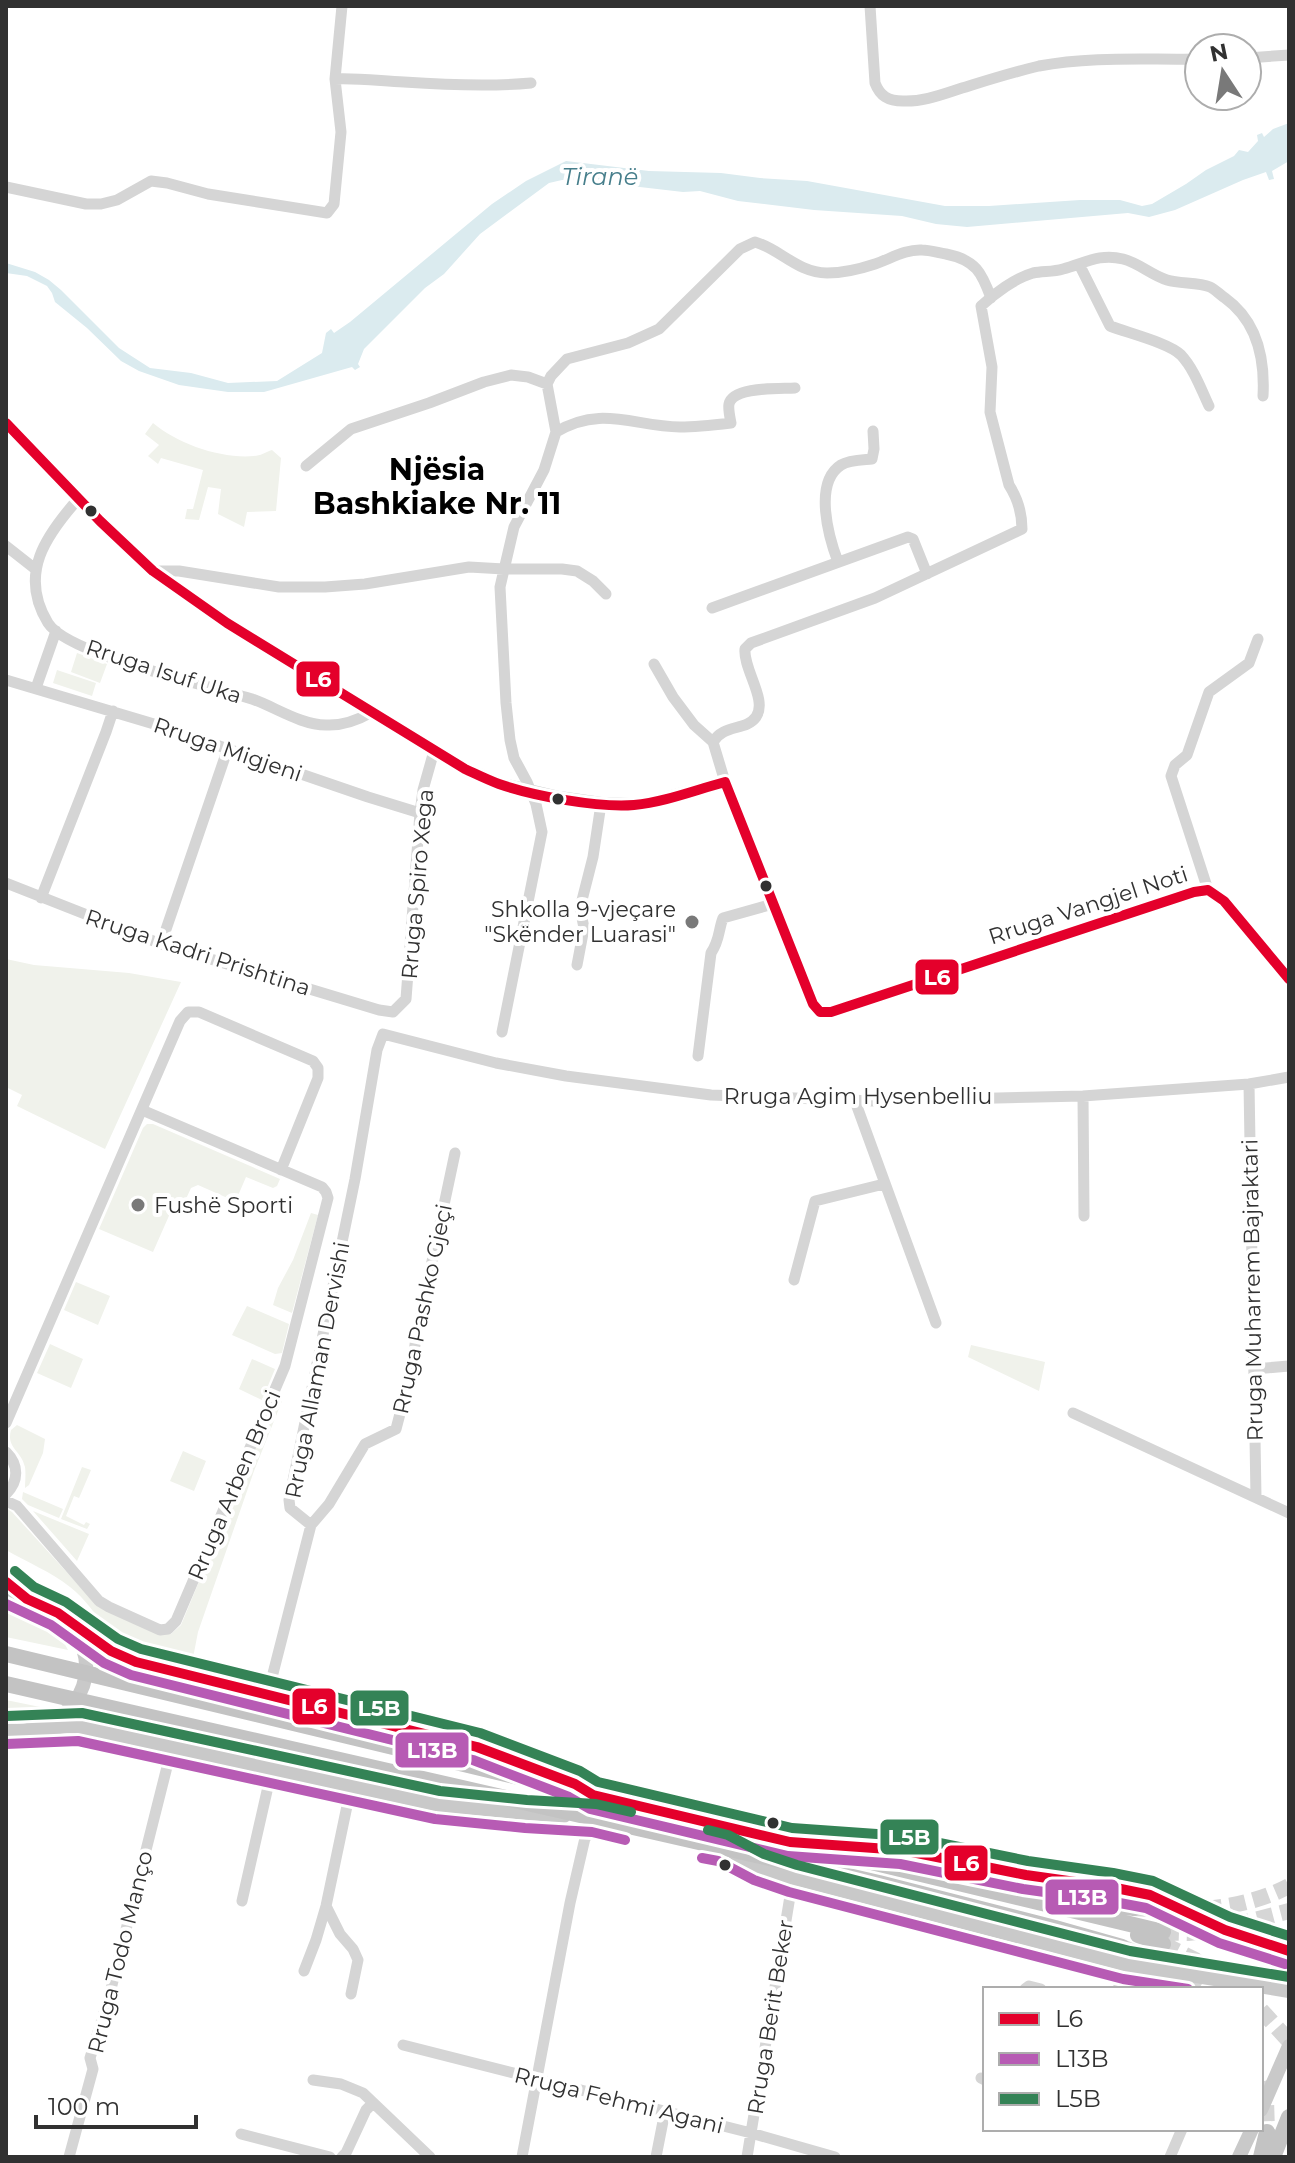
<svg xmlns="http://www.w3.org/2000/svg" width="1295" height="2163" viewBox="0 0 1295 2163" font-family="Montserrat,sans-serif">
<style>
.green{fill:#f0f2eb}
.water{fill:#dbebef}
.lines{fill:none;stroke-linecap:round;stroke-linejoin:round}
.highway-tunnel{stroke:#d6d6d6;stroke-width:16;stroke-dasharray:16 8;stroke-linecap:butt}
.minor{stroke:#d5d5d5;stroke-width:11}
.major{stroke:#c9c9c9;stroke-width:14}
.highway{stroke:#c3c3c3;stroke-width:16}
.bus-1-casing{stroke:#fff;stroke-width:16}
.bus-2-casing{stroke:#fff;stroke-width:16}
.bus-3-casing{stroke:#fff;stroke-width:16}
.bus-1{stroke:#e4002b;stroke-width:10}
.bus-2{stroke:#b75bb4;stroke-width:10}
.bus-3{stroke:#348356;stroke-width:10}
.bus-dot{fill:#313131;stroke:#fff;stroke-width:3}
.poi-dot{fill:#797979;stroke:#fff;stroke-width:3}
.labels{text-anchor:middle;stroke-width:8;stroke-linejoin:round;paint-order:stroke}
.street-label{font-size:22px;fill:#313131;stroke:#fff}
.poi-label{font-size:22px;fill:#313131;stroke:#fff;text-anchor:end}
.water-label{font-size:24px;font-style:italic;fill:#467e8b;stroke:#fff}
.district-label{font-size:30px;font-weight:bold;fill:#000;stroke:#fff}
.line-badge{stroke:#fff;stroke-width:3}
.badge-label{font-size:22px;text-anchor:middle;font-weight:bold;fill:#fff}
</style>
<rect width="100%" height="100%" fill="#fff"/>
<path class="green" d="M153,423C178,444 221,459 254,456C260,456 266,452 272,450L281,458L276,511L247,512L244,527L218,514L221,489L208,487L199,520L185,519L187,509H193L203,470L161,458L158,464L148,456L159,445L145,434Z
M77,653L107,664L100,683L71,672Z
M57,670L96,683L92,696L53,683Z
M6,959L34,965L129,973L181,982L105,1149L17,1106L22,1095L6,1087Z
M147,1124H153L280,1179L277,1186L273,1188L246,1177L237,1198L232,1200L198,1185L191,1188L180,1212L172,1209L153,1252L99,1229L143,1128Z
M311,1213L318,1215L292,1313L273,1305L278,1288L293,1260Z
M76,1282L110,1296L98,1325L64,1310Z
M247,1306L289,1324L282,1353L275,1354L232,1335Z
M50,1344L83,1359L71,1388L37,1373Z
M971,1345L1045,1362L1039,1391L968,1357Z
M252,1359L275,1369L262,1400L239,1389Z
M275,1399L282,1401L254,1471L198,1632L192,1663C161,1656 130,1652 107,1628C95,1615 85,1598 70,1587C51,1572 27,1562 6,1550V1508L12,1512L93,1601L163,1634H171L181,1625Z
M17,1425L45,1439L43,1453L29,1485L25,1488C25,1482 26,1474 25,1467C21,1450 6,1448 11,1430Z
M183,1451L206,1461L194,1491L170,1481Z
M82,1467L91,1470L79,1498L74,1496L66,1516L84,1525L86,1522L90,1524L87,1529L61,1519Z
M23,1492L63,1509L59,1518L28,1505L22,1499Z
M33,1511L89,1534L77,1561Z
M6,1603C31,1614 56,1623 68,1650L6,1637Z
M6,1700L50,1709L32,1717H6Z"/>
<path class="water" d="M1289,123V161L1272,171L1274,179L1269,180L1266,172L1243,180L1175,210L1149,217L1128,213L967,227L936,224L902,216L814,210L738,201L700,191L683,192L588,181L562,180L549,183L480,234L444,274L425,288L364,349L358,364L360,367L355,370L352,367L264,392H228L179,385L139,371L121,361L87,328L55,302L52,293L47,286L27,276L6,273V263L35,272L49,280L61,290L119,348L150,368L191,373L228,383L277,381L322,353L326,333L331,329L334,333L350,322L492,204L526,181L566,161L649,171L721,173L760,178L807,181L945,206H989L1080,200H1120L1142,206L1152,204L1186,184L1206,170L1234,156L1239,150L1248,152L1258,141L1257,135L1262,133L1264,137L1273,129Z"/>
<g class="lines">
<path class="highway-tunnel" d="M1134,1908C1186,1912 1242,1911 1289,1886
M1163,1932L1188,1933L1216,1930L1289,1911
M1163,1944L1195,1960L1226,1983
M1122,1947L1177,1971L1204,1989
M1261,2010L1289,2041
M1261,2082L1266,2099L1267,2132"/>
<path class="minor" d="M870,6L875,83C880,96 888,101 903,101C923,102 943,94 962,88C988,80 1013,72 1039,66C1091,56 1147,60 1199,59
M1247,58L1289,55
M335,79C358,78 381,81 404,82C447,85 489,87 531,83
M6,187L86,204H101L117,200L151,181L167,183L208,194L327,213L334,204L341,132L335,79L342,6
M1079,264L1110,326C1128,333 1169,343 1181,355C1194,369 1201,389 1209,406
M556,432C601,405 633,426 680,427C696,427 714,425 731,423C730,418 728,409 729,404C733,386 780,389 795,388
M306,466L351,429L429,403L484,382L511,375L528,377L547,384
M79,498C46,535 18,574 48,623C68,655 212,686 252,699C275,707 301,725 326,725C343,726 358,720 372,712
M6,546L34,568
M838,562C829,538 813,483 841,465C849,460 862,460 872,459L874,449L873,431
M153,571H179L279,587H325L365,584L469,567L504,569H562L577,571L593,581L606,594
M712,608L908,537L913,539L927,574
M654,664L673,697L694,725L713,742L725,782
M6,680L164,727L368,797L420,813
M36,688L56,631
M713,742C723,724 746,731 756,717C768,700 743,669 745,649L751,643L875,598L1022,529C1022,513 1018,499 1009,485L990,412L992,367L981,306C994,294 1015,278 1033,273C1043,271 1053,272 1063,269C1085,263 1100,253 1123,259C1139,263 1151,275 1167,280C1180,284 1198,282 1210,287C1215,289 1220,295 1225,298C1257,321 1265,359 1263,396
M6,883L161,944L379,1010L393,1012L406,999L420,813L423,790L434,751
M1208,890L1171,776L1175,765L1187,755L1209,692L1249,663L1258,639
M41,898L106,732L113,711
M161,944L228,748
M577,965L584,928L580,908L593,857L601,804
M502,1032L542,832L536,804L527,782L514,758L510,740L506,703L500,587L514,527L544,470L556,432L547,384L551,376L567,359L628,343L659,329L740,249L755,242C780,249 798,273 827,273C842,273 860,269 875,264C890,259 906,249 922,250C930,250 939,253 946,254C976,260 982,273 991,298
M698,1056L711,953C720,940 718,931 723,918L773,904
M1249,1084L1256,1497
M1083,1096L1084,1216
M855,1101L936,1323
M794,1280L815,1201L884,1184
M1254,1369L1289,1366
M1073,1413L1289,1513
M6,1423L180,1021L188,1012H199L313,1061L318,1068V1078L281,1170
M6,1452C19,1465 19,1481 6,1494
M6,1501L17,1506L99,1601L109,1607L160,1630L168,1629L176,1621L285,1366L328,1198L326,1192L322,1187L142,1110
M311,1525L290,1508L289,1500L355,1179L377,1050L383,1034L496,1063L566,1076L711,1095L874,1101L1083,1096L1249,1084L1289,1077
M268,1693L311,1525L329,1504L365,1444L396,1429L412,1368L416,1337L455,1153
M242,1901L272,1769
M326,1906L340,1934L353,1949L358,1960L351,1994
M304,1971L316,1940L326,1906L351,1787
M1025,1989L1029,1986L1041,1989
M1118,1989L1127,1965
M403,2045L751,2133L835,2157
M981,2078L985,2080
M313,2080L341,2084L363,2093L430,2157
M241,2134L330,2157
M69,2157L93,2069L90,2058L109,1997L172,1747
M342,2157L346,2153L366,2110L373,2103
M522,2157L570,1903L585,1838L603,1820
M656,2157L665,2111
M747,2157L793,1878
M1170,2157L1182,2129"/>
<path class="major" d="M6,423L100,521L153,571L227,623L465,769L499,784L559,798L601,804L632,805L654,802L725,782L813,1004L820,1012H831L1194,892L1208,890L1224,901L1289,979
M6,1589C29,1600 59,1609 74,1631C109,1681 63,1738 6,1730
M58,1613L111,1651L136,1662L455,1740L511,1759L582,1788
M34,1730L68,1726L80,1727L438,1805L564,1816
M818,1844L902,1850L1026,1875L1111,1887L1150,1895L1225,1930L1289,1951
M731,1852L759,1867L793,1878L1127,1965L1289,1991
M1261,2110L1289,2046
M1239,2157L1252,2129"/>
<path class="highway" d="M6,1654L1163,1932
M6,1684L879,1883L1055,1928L1122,1947
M1044,1893L1134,1908
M1138,1935L1163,1944
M1261,2157L1267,2132
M1273,2157L1289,2117"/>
<defs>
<path id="bus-1" d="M6,423L100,521L153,571L227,623L465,769C476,774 488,780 499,784C534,796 598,808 634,805C665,802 695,790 725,782L813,1004L820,1012H831L1194,892L1208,890L1224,901L1289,979
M6,1582L27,1599L58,1613L111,1651L136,1662L477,1747L575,1784L593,1795L790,1842L902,1850L1026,1875L1111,1887L1150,1895L1225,1930L1289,1951"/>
<path id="bus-2" d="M6,1604L51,1625L104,1663L131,1675L473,1760L569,1797L590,1809L788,1856L900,1864L1023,1889L1109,1901L1146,1908L1219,1943L1285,1964
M6,1744L78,1741L435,1819L525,1828L592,1832L625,1840
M702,1858L718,1861L754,1880L789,1892L1123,1979L1188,1989"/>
<path id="bus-3" d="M15,1571L34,1587L66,1602L118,1639L141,1649L480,1733L580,1771L598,1782L792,1828L905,1836L1028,1861L1113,1873L1153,1881L1230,1917L1289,1936
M7,1716L82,1713L440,1791L527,1800L596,1804L631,1812
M708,1830L728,1835L764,1854L797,1865L1130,1951L1289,1977"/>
</defs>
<use href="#bus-1" class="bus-1-casing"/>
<use href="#bus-2" class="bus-2-casing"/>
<use href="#bus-3" class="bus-3-casing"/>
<use href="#bus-1" class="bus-1"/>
<use href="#bus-2" class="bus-2"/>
<use href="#bus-3" class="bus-3"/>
</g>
<g class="bus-dot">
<circle cx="91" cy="511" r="7"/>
<circle cx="558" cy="799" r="7"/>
<circle cx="766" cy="886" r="7"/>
<circle cx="773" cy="1823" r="7"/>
<circle cx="725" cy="1865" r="7"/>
</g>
<g class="poi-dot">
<circle cx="692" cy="922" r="8"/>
<circle cx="138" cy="1205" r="8"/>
</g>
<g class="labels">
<g class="street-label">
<text transform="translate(164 671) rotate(18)" y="8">Rruga Isuf Uka</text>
<text transform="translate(228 749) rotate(19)" y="8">Rruga Migjeni</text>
<text transform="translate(417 884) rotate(-85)" y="8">Rruga Spiro Xega</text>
<text transform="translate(1088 905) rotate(-18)" y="8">Rruga Vangjel Noti</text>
<text transform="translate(198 952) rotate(18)" y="8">Rruga Kadri Prishtina</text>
<text x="858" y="1104">Rruga Agim Hysenbelliu</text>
<text transform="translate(1252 1290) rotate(-91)" y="8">Rruga Muharrem Bajraktari</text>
<text transform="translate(422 1309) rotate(-78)" y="8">Rruga Pashko Gjeçi</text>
<text transform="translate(317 1370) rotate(-79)" y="8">Rruga Allaman Dervishi</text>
<text transform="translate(234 1485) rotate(-67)" y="8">Rruga Arben Broci</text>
<text transform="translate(120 1952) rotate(-76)" y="8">Rruga Todo Manço</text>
<text transform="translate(770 2017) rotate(-81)" y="8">Rruga Berit Beker</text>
<text transform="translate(619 2100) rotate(14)" y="8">Rruga Fehmi Agani</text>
</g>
<g class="poi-label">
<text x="676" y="917">Shkolla 9-vjeçare<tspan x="676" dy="25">"Skënder Luarasi"</tspan></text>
<text x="154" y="1213" text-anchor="start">Fushë Sporti</text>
</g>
<g class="water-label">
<text x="600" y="185">Tiranë</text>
</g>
<g class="district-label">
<text x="437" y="480">Njësia<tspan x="437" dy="34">Bashkiake Nr. 11</tspan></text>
</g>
</g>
<g class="line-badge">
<rect x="295" y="660" width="46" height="38" rx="8" fill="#e4002b"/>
<rect x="914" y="958" width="46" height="38" rx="8" fill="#e4002b"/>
<rect x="291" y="1687" width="46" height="39" rx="8" fill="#e4002b"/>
<rect x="349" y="1689" width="61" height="38" rx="8" fill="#348356"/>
<rect x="394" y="1731" width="76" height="38" rx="8" fill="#b75bb4"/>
<rect x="879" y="1818" width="61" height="38" rx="8" fill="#348356"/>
<rect x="943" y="1844" width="46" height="38" rx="8" fill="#e4002b"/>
<rect x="1044" y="1878" width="76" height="38" rx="8" fill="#b75bb4"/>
</g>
<g class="badge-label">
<text x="318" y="687">L6</text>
<text x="937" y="985">L6</text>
<text x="314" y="1714">L6</text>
<text x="379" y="1716">L5B</text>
<text x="432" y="1758">L13B</text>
<text x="909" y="1845">L5B</text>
<text x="966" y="1871">L6</text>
<text x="1082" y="1905">L13B</text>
</g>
<rect width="1295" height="2163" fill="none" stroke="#313131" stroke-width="16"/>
<rect x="983" y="1987" width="280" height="144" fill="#ffffff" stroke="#adadad" stroke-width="2"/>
<rect x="999" y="2013" width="40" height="12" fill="#e4002b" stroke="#adadad" stroke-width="2"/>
<text x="1055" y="2027" font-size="24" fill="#313131">L6</text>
<rect x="999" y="2053" width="40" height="12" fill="#b75bb4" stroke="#adadad" stroke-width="2"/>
<text x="1055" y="2067" font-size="24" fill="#313131">L13B</text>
<rect x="999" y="2093" width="40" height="12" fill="#348356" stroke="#adadad" stroke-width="2"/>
<text x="1055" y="2107" font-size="24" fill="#313131">L5B</text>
<g transform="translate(1223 72) rotate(348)"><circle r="38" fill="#ffffff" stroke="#adadad" stroke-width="2"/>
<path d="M0-6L14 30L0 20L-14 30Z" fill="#797979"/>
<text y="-12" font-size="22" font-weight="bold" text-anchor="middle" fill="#313131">N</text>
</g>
<path d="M36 2115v12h160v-12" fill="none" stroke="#313131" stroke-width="4"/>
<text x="48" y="2115" font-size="24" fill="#313131" stroke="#ffffff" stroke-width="6" paint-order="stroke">100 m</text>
</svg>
